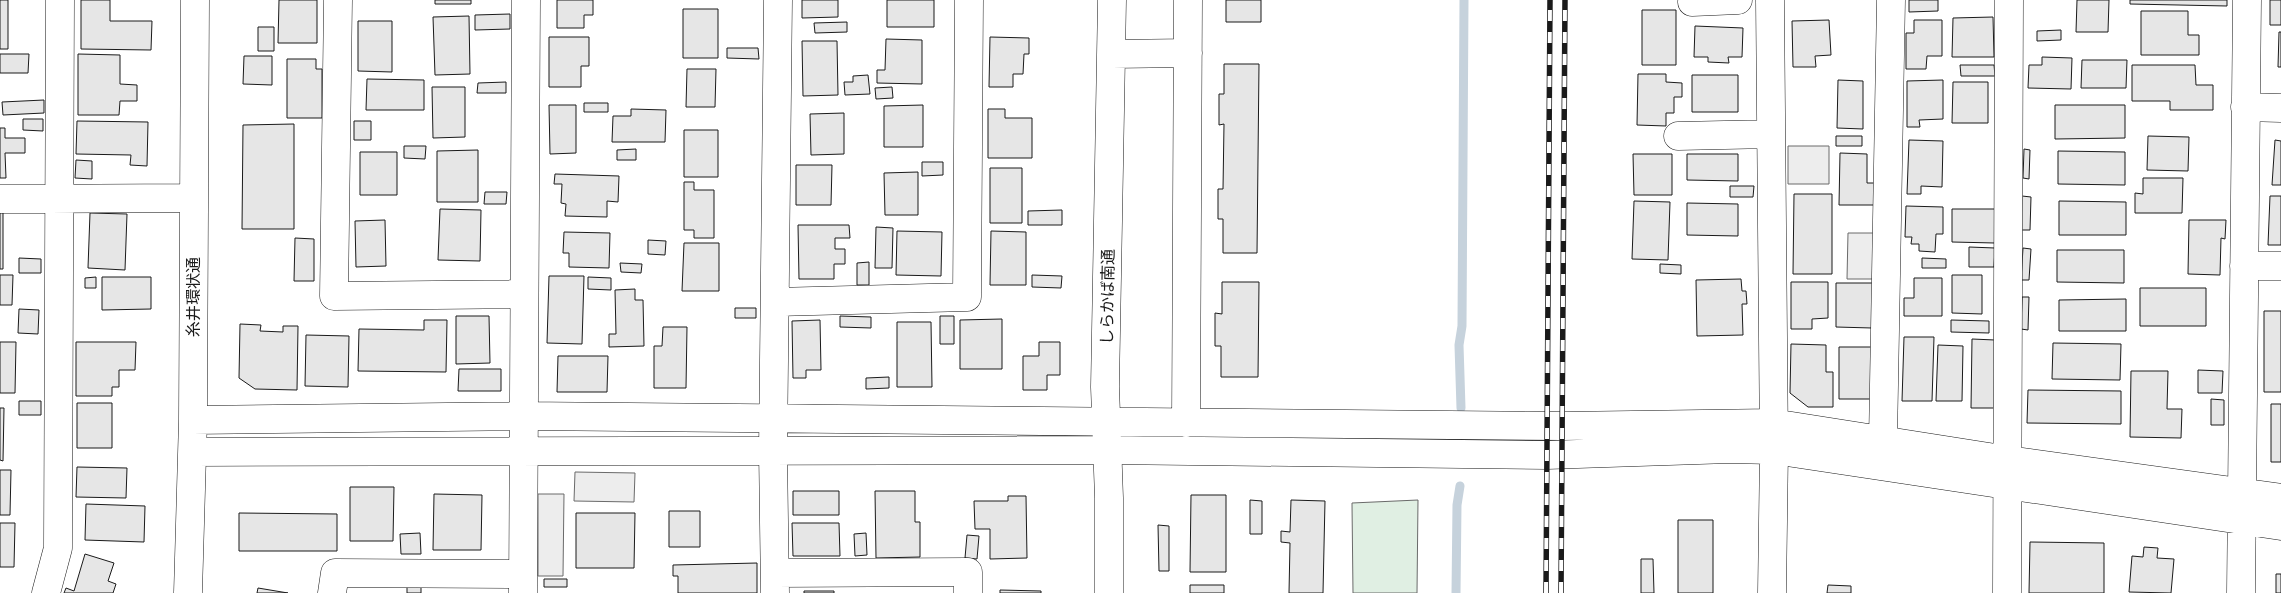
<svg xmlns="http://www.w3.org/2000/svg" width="2281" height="593" viewBox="0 0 2281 593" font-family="'PT Sans','Noto Sans JP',sans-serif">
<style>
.green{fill:#e0efe3;stroke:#6a6a6a}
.parking{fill:#ededed;stroke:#6a6a6a}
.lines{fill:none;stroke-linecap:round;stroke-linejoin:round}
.stream{stroke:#c6d2dc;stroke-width:9}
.building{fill:#e6e6e6;stroke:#1a1a1a}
.minor-casing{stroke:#1a1a1a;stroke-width:29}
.minor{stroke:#fff;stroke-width:28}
.rail-casing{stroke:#1a1a1a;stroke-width:5.5}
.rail{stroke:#fff;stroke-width:4;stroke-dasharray:11;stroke-linecap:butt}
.labels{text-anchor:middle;stroke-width:4;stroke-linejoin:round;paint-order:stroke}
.street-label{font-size:16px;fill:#1a1a1a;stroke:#fff}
</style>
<rect width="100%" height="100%" fill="#fff"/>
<path class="green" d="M1418,500L1417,593H1353L1352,503Z"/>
<path class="parking" d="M1788,146H1829V184H1788Z
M1848,233H1874L1873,279H1847Z
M575,472L635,473L634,502L574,501Z
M538,494H564L563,576H538Z"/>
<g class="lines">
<path class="stream" d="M1461,408L1459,345L1462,326L1464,0
M1456,593L1457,505L1460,486"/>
</g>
<path class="building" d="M0,0H8V49H0Z
M81,0H110V21H152L151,50L81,49Z
M279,0H317V43H278Z
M435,0H471V4H435Z
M557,0H593V15H584V28H557Z
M802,0H838V17L802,18Z
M887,0H934V27H887Z
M1226,0H1261V22H1226Z
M1909,0H1938V11L1909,12Z
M2077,0H2109L2108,32H2076Z
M2130,0H2227V6L2130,4Z
M2270,0H2281V25H2270Z
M683,9H718V58H683Z
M1642,10H1676V65H1642Z
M2141,11H2188V35H2199V55H2141Z
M510,14V29L475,30V15Z
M469,16L470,74L435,75L433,17Z
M1993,17L1994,57H1952L1953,18Z
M1829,20L1831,55L1815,56L1816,67H1793L1792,21Z
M1914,20H1942V56H1927L1926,69H1906V33H1914Z
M358,21H392V72L358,71Z
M847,22V32L815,33L814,23Z
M1695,26L1743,28L1742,57H1728L1729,63L1708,62V57H1694Z
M258,27H274V51H258Z
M2061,30V40L2037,41V31Z
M2279,32H2281V67H2278Z
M549,37H589V66H581V87H549Z
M990,37L1029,38V54H1024L1023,74H1013V87H989Z
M886,39L922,40V84L877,83V70H885Z
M802,41H837L838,95L803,96Z
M727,48H758L759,59L727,58Z
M0,54H29L28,73H0Z
M78,54L120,55V84L137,85V101H120L119,115H78Z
M244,56H272V85L243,84Z
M2042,57L2072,58L2071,89L2028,88L2029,65H2042Z
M287,59H316V69H322V118H287Z
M2082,60H2127L2126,88H2081Z
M1224,64H1259L1257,253H1223V219H1218V189H1223L1224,124L1219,125V94H1224Z
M1960,65H1994L1995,76H1961Z
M2132,65H2195L2196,85H2213V110H2170V101H2132Z
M687,69H716L715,107H686Z
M1638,74H1666V82L1682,83V97H1674V113H1666V126L1637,125Z
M868,75L870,94L845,95L844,82H853V76Z
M1692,75H1738V112H1692Z
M367,79L424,80V110H366Z
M1838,80L1863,81V129L1837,128Z
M1943,80V119L1919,120L1920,127H1907V81Z
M506,82V93H477L478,83Z
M1953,82H1988V123H1952Z
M432,87H465V137L433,138Z
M892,87L893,98L876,99L875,88Z
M44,100V113L3,115L2,102Z
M584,103H608V112H584Z
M549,105H576V153L550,154Z
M923,105V147H884V106Z
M2055,105H2125V138L2055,139Z
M631,109L666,110L665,142H612L613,116H631Z
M988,109H1005V118H1032V158H988Z
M844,113V154L811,155L810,114Z
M23,119H43V131L23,130Z
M77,121L148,122L147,166L130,165L131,155L76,154Z
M354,121H371V140H354Z
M294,124V229H242L243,125Z
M0,128H5V138H25V153H5L6,178H0Z
M684,130H718V177H684Z
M1836,136H1862V146H1836Z
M2148,136L2189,137L2188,171L2147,170Z
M1909,140L1943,141L1942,187L1921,186V194H1907Z
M2275,140L2281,141V185H2272Z
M404,146H426L425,159L404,158Z
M636,149V160H617V150Z
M2024,149L2030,150L2029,179L2023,178Z
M478,150V202H437V151Z
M2058,151L2125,152V185L2058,184Z
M360,152H397V195H360Z
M1840,153L1867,154V183H1877V205H1839Z
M1633,154H1672V195H1634Z
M1687,154H1738V181L1687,180Z
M76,160L92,161V179L75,178Z
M922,162H943V175L922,176Z
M796,165H832L831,205H796Z
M990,168H1022V223H990Z
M918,172V215H885L884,173Z
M555,174L619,176L618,202L607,201V217L565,216L566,204L561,203L562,184H554Z
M2143,178H2183L2182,213H2135V193L2143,194Z
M684,182H694V190H714V238H694V230H684Z
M1730,186H1754L1753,197H1730Z
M485,192H507L506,204H484Z
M1794,194H1832V274H1793Z
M2022,196L2031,197L2030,230H2021Z
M2270,196H2281V245H2268Z
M1634,201L1670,202L1668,260L1632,259Z
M2059,201L2126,202V235H2059Z
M1687,203L1738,204V236L1687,235Z
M1906,206L1943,207V234H1936L1935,252L1919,251V244H1911L1912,237H1905Z
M440,209L481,210L480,261L438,260Z
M1952,209H1996L1995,243L1952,242Z
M1062,210V225H1028V211Z
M0,212H3V269H0Z
M90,213L127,214L125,270L88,268Z
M385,220L386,266L356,267L355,221Z
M2189,220H2226L2225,239L2221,238L2220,275L2188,274Z
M798,225H849L850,238H835V249H845V264H834V279H799Z
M876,227L893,228L892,268H875Z
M897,231L942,232L941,276L896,275Z
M991,231L1026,232V285H990Z
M564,232L610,233L609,268L569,267V253H563Z
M295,238L314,239V281H294Z
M648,240L666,241L665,255L648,254Z
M684,243H719V291H682Z
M1969,247L1995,248L1994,267H1969Z
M2023,248L2031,249L2029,280H2021Z
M2057,250H2124V283L2057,282Z
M19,258L41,259V273H19Z
M1922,258L1946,259V268H1922Z
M869,262V285H857V263Z
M620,263L642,264L641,273L621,272Z
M1660,264L1681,265V274L1660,273Z
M0,275H13L12,305H0Z
M1032,275L1062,276L1061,288L1032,287Z
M1952,275H1982V314L1952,313Z
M549,276H584L582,344L547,343Z
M96,277V288H85V278Z
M102,277H151V309L102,310Z
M588,277L611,278V290L588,289Z
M1914,278H1942V316H1904V298H1914Z
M1741,279L1742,291H1746L1747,304H1742L1743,335L1697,336L1696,280Z
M1222,282H1259L1258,377H1221V346H1215V313L1222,314Z
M1791,282H1828V318L1812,319V329H1791Z
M1836,283H1873L1872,328L1836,327Z
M2140,288H2206V326H2140Z
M635,289V300H643L644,346L609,347V334H616L615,290Z
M2022,297H2029L2028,330L2021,329Z
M2126,299V331H2059V300Z
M735,308H756V318H735Z
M19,309L39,310L38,334L18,333Z
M2264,311H2281V392H2264Z
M456,316H489L490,363L456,364Z
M840,316L871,317V328L840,327Z
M940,316H954V344H940Z
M1002,319V369H960V320Z
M424,320H447L446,372L358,371L359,329L424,330Z
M820,320L821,370H806V378H793L792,321Z
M1951,320L1989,321V333L1951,332Z
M897,322H931L932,387H897Z
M240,324L261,325L260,331L283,332V326H298L297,390L255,389L239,378Z
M663,327H687L686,388H654V346H662Z
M306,335L349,336L348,387L305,386Z
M1904,337H1934L1932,401H1902Z
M1972,339L1995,340L1994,408H1971Z
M0,342H16L15,393H0Z
M76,342H136L135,370H119V387H112V396H76Z
M1039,342H1060V375H1047V390H1023V356H1039Z
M2053,343L2121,344L2120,380L2052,379Z
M1791,344L1826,345V372H1833V407H1808L1790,393Z
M1938,345L1963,346L1962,401H1936Z
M1839,347H1872L1871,399H1839Z
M558,356H608L607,392H557Z
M459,369H501V391H458Z
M2198,370L2223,371L2222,393H2198Z
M2131,371H2168L2167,409H2182L2181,438L2130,437Z
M889,377V388L866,389V378Z
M2028,390L2121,391V424L2027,423Z
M2211,399L2224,400V425H2211Z
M19,401H41V415H19Z
M77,403H112V448H77Z
M2271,404H2281V462H2271Z
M0,408H4L3,461L0,460Z
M77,467L127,468L126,498L76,497Z
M0,470H11L10,515H0Z
M350,487H394L393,541H350Z
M793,491H839V515H793Z
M875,491H915V522H920V557L876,558Z
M434,494L482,495L481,550H433Z
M1191,495H1226V572H1190Z
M1008,496H1026L1027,558L990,559V529H975L974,501H1008Z
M1250,500L1262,501V534H1250Z
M1291,500L1325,501L1323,593H1289L1290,543L1281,542V531L1290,532Z
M86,504L145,506L144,542L85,540Z
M669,511H700V547H669Z
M239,513L337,514V551H239Z
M576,513H635L634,568H576Z
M1678,520H1713V593H1678Z
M0,523H15L14,567H0Z
M792,523H839L840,556H793Z
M1158,525L1169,526V571H1159Z
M420,533L421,554H401L400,534Z
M866,533L867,555L855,556L854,534Z
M967,535L979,536L977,559L965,558Z
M2030,542L2104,543V593H2029Z
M2144,547L2158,548L2157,558L2174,559L2171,593L2129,592L2132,556L2143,557Z
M85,554L114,563L108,581L116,584L113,593H64L66,588L74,591Z
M1641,559H1653L1654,593H1641Z
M757,563V593H678V576H673V565Z
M2276,574H2281V593H2276Z
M544,579H567V587H544Z
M407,582L421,583V593H407Z
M1190,585H1224V593H1190Z
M1828,585L1851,586V593H1827Z
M258,588L288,593H257Z
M1000,590L1041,591V593H1000Z
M804,591H834V593H804Z"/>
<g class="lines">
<defs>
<path id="minor" d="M338,0L334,296L524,294
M1770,0L1774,450L1772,593
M1692,2L1738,0
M1112,54L1188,53
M2245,107L2281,108
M1678,136L1771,134
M0,199L193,198
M2244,266H2281
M775,302L967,297L969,0
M193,420L523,416L1563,426L1772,423L2008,460L2281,498
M1186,423L1188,0
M1883,440L1891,0
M193,452L1107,450L1547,455L1729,449L1774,450L2281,526
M775,573L968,572V593
M46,593L58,548L60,0
M188,593L193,420L195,0
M332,593L335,573L523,574
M523,593L526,0
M775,593L773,451L778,0
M1109,593V498L1105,387L1112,0
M2007,593L2009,0
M2241,593L2247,0"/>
</defs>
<use href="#minor" class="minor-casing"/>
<use href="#minor" class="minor"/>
<defs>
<path id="rail" d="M1546,593L1550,0
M1561,593L1565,0"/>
</defs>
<use href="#rail" class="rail-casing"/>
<use href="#rail" class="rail"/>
</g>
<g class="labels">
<g class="street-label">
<text transform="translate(193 297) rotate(-90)" y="6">糸井環状通</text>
<text transform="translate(1107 297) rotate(-89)" y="6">しらかば南通</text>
</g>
</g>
</svg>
